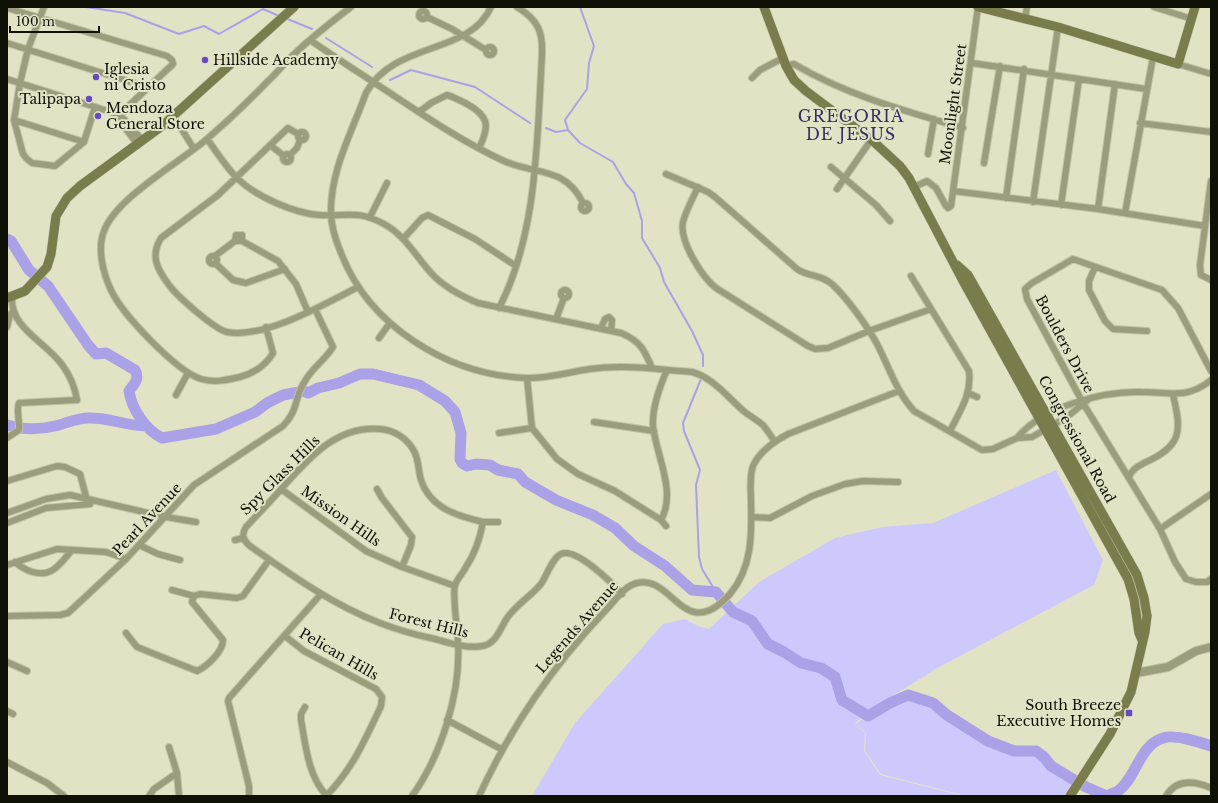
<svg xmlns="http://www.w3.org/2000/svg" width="1218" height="803" viewBox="0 0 1218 803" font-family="'Libre Baskerville',serif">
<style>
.green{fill:#cec9fd}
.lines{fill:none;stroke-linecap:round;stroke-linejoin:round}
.stream{stroke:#aaa1e6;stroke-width:2}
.river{stroke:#aaa1e6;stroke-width:11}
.minor-casing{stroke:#c0c1a6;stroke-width:8}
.tertiary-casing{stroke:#c0c1a6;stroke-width:10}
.secondary-casing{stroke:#c0c1a6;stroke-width:10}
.minor{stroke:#9c9d7d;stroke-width:6}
.tertiary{stroke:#9c9d7d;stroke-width:8}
.secondary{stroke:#7b7c4c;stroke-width:9}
.poi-dot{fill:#674ac3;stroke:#e2e3c5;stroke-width:1.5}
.labels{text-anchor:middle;stroke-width:4;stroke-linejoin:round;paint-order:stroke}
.poi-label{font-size:14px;fill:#101106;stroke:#e2e3c5;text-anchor:start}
.street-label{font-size:14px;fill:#101106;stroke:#e2e3c5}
.quarter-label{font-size:16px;letter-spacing:1px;fill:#392c67;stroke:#e2e3c5}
</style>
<rect width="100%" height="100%" fill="#e2e3c5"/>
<path class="green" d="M1056,470L1103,560L1094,585L939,667L873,708L855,723L865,733L864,751L880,775L963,796H532L575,723L663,624L685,619L698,626L709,629L759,582L835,538L882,527L933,523Z
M908,690L932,697L959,717L996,739L1013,745L1037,747L1076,777L1064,796H966L881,774L865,751L866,733L856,724L881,704Z"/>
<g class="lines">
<path class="stream" d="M86,7L125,13L179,34L204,26L219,34L263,9L279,16
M580,7L594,46L589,63L587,89L565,120L568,130L580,143L613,162L626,184L634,193L642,221V238L660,268L664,282L692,331L703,355V366
M285,18L312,29
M326,38L372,67
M390,80L411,70L475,87L530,123
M546,128L556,132L568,130
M701,379L683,423L684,431L700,470L696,485L699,557L702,569L716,592"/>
<path class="river" d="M7,239L11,241L29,270L48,286L88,345L96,354L106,353L135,370C140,379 134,384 129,391C132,410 146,430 162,438L216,429L255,412L267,403L283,395L304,391L308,393L318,388L339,383L360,374H373L419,385L445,401L455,412L461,433L460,459L462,463L467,466L476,464L490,465L498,470L518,474L525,482L556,500L593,515L615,528L634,546L665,566L692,590L716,592L733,612L752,621L768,644L784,652L801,663L821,668L835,677L842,700L868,716L890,703L908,695L933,703L947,715L988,741L1014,751H1036L1044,757L1051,766L1086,787L1107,796C1110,794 1115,793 1118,791C1136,779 1139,745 1163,738C1174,734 1200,742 1211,746
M7,425C23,430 38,430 55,426C68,423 78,417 91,418C110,418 127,426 146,426"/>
<defs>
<path id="minor" d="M44,7L28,49L20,83L14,120L23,154L27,159L32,163L55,166L84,142L95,107
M491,7C469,56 395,40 366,93C352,132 330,171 331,213C331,226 336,241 341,253C369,326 448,375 526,378C548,379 568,372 590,369C616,365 642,367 668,370C676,371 684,371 692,372C713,377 730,400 746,413C752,417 758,421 763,425C767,430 771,436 775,442
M1154,7L1192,19
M7,8L167,56L172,60L173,64L118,116
M419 15a4 4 0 1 1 8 0a4 4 0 1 1-8 0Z
M427,17L452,29L486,50
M1025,19L1027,7
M310,40C339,60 369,79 399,99C432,121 467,144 504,161C535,175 565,166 583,203
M7,43L147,87
M486 51a4 4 0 1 1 8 0a4 4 0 1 1-8 0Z
M972,63L1146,89
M1178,64L1211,74
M786,66L794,64C846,95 905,111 963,128
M752,78L760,70L783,58
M7,79L111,112L123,118L143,141
M419,112L431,103L447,95C454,97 461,101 467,104C489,116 490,126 479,148
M118,116L120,121L138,145
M174,117L194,149
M14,120L84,142
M1140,123L1211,132
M298 136a4 4 0 1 1 8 0a4 4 0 1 1-8 0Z
M298,134L288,128L218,195L161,238C150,256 157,269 169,285C177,296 214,329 227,332C264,339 325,304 358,287
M207,139C217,152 225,166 237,178C255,196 293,213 319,215C346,217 357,209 384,224C406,236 416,257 432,274C445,288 461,296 478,303L621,333C640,341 644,349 652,368
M270,145L284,156
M283 158a4 4 0 1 1 8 0a4 4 0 1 1-8 0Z
M928,154L934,119
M290,155L297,148L300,140
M984,163L1000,66
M831,167L876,205L890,221
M666,174L708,192L715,197L797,269C809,277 823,275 833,285C847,298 868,327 877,344C889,367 896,391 914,411L982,450L993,449L1017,438L1032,437L1067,417L1089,399
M1211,181L1200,265L1201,275L1211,280
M698,187C693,198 686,210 683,222C679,241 702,277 716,288L808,346L815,349L828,348L869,331L931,309
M914,187L927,181L936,188L946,206L948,208L951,206L978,7
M837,189L871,140
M953,191L1098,209L1205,226
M1006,198L1024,69
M1033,202L1058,27
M581 207a4 4 0 1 1 8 0a4 4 0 1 1-8 0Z
M1061,205L1079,79
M1098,209L1115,84
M1125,213L1153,57
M370,217L387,183
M403,239L422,218L428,215L475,239L516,266
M242,241V235H236L235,241H242L278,261L296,284L308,312
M209 260a4 4 0 1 1 8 0a4 4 0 1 1-8 0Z
M215,256L235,241
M215,263L233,280L246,283L285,269
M1095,267L1089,281V290L1105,321L1113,329L1147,331
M911,276L969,371C972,394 960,411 950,431
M561 294a4 4 0 1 1 8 0a4 4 0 1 1-8 0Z
M499,308C538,233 537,137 542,55C543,31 538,20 517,7
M556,319L564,298
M7,327L10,315L13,311
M266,327L273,353C266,365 254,373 240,377C227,380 214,383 201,379C176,371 122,314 111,290C103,273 97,249 104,231C116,198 180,162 207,139C228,121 248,102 267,82C276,74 284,64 292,56C311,38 331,22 351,7
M601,328L605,319L609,317L612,320L611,331
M379,338L390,323
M1211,371L1178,308L1162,290L1073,259L1032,283L1025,289L1027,299L1083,403L1160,529L1175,562L1186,579L1196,582H1207L1211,579
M527,378L532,428L557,459L578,474L615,491L661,520C677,492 656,455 653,426C652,409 660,386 667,370
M968,393L977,397
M176,395L188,373
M594,422L654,431
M499,433L532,428
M7,438L19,430C20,422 16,410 19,403L77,400C75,387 70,376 63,366C47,342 10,329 12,297
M1017,438C1042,407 1102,391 1141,392C1168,392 1187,400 1211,380
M1129,477C1132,469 1137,467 1144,463C1182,446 1182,432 1173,395
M7,481L57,466L65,467L80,474L88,504
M281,489L366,551L402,567L455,586
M377,489L382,498L412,537L411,545L402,567
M7,513L46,499L70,495L166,517L196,522
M752,517L770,518L812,496L845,484L863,481L898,482
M661,520L666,526
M483,522H498
M7,523L46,508L90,504
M1160,529L1211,494
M235,540L243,538
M139,545L158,554L180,560
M15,562C24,570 39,577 51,571C59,567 66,557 72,550
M7,565L57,549L106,552L126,559
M172,590L194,596
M7,616L60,615L68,613L126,559L194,485L283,426C299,410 294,397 305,381C312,368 325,360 333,347L315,309
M126,633L137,647L197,671C208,666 223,651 223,640L192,602L194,596L200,594L237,598L243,596L269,560
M285,636L304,651L376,689L382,697L381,706C366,738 352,770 326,796
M7,662L27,671
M305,707L301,714V720C306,747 308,775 326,795
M7,711L13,714
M447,720L501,749
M169,747L177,773L179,796
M7,762L47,783L64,796
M149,796L154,789L177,773
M249,796V786L228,701L229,698L321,594
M412,796C441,756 461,693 458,643C458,631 452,596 455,585C457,579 463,573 466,567C476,552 480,539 483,522C457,516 430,508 421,480C418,470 419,460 414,451C407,438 394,430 380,429C337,425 309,458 283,487C271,501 258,514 246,527C241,535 243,540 250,546C291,575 333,605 380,623C398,630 416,635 435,639C449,643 467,649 482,646C496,644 500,629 507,618C516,605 531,596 541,584C546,577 553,557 561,554C576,547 612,583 622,594
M479,796C512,725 552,667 606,610C615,601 624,586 637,583C673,574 684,645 730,594C752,568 752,535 751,502C751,491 749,478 753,466C759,452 775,441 788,434L899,391
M1166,796C1177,778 1195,781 1211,788"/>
<path id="tertiary" d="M1136,673L1168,667L1196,651L1211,647"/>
<path id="secondary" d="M764,7L786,66L794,80L806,91L874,142L900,166L909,178L962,279L1128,579L1134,599L1139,633L1142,640
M978,7L1058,27L1178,64L1195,7
M957,265L968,275L1137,575L1144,598L1147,616L1145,632L1131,692L1110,734L1070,796
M7,298L25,291L47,267L51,254L56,216L67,198L80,186L162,126L294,7"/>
</defs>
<use href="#minor" class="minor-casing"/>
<use href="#tertiary" class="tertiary-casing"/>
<use href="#secondary" class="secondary-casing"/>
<use href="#minor" class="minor"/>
<use href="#tertiary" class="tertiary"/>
<use href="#secondary" class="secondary"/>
</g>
<g class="poi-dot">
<circle cx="205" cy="60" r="4"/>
<circle cx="96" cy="77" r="4"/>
<circle cx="89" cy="99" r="4"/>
<circle cx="98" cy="116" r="4"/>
<rect x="1125" y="709" width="8" height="8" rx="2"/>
</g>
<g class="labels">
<g class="poi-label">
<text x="213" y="65">Hillside Academy</text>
<text x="104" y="74">Iglesia<tspan x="104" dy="16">ni Cristo</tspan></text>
<text x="81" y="104" text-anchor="end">Talipapa</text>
<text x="106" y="113">Mendoza<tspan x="106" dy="16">General Store</tspan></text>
<text x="1121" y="710" text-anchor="end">South Breeze<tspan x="1121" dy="16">Executive Homes</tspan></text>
</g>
<g class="street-label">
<text transform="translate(953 104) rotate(-82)" y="5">Moonlight Street</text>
<text transform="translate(1065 344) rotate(62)" y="5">Boulders Drive</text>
<text transform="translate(1077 439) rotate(61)" y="5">Congressional Road</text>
<text transform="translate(280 475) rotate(-45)" y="5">Spy Glass Hills</text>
<text transform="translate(341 516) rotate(35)" y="5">Mission Hills</text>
<text transform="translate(147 519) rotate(-47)" y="5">Pearl Avenue</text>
<text transform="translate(429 623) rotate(14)" y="5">Forest Hills</text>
<text transform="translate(577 627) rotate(-49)" y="5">Legends Avenue</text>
<text transform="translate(339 654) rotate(30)" y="5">Pelican Hills</text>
</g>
<g class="quarter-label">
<text x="851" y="122">GREGORIA<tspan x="851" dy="18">DE JESUS</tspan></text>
</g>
</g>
<rect width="1218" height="803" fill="none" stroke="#101106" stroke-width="16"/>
<path d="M10 26v6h89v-6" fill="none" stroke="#101106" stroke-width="2"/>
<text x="16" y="26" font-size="12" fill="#101106" stroke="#e2e3c5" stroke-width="3" paint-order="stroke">100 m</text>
</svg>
